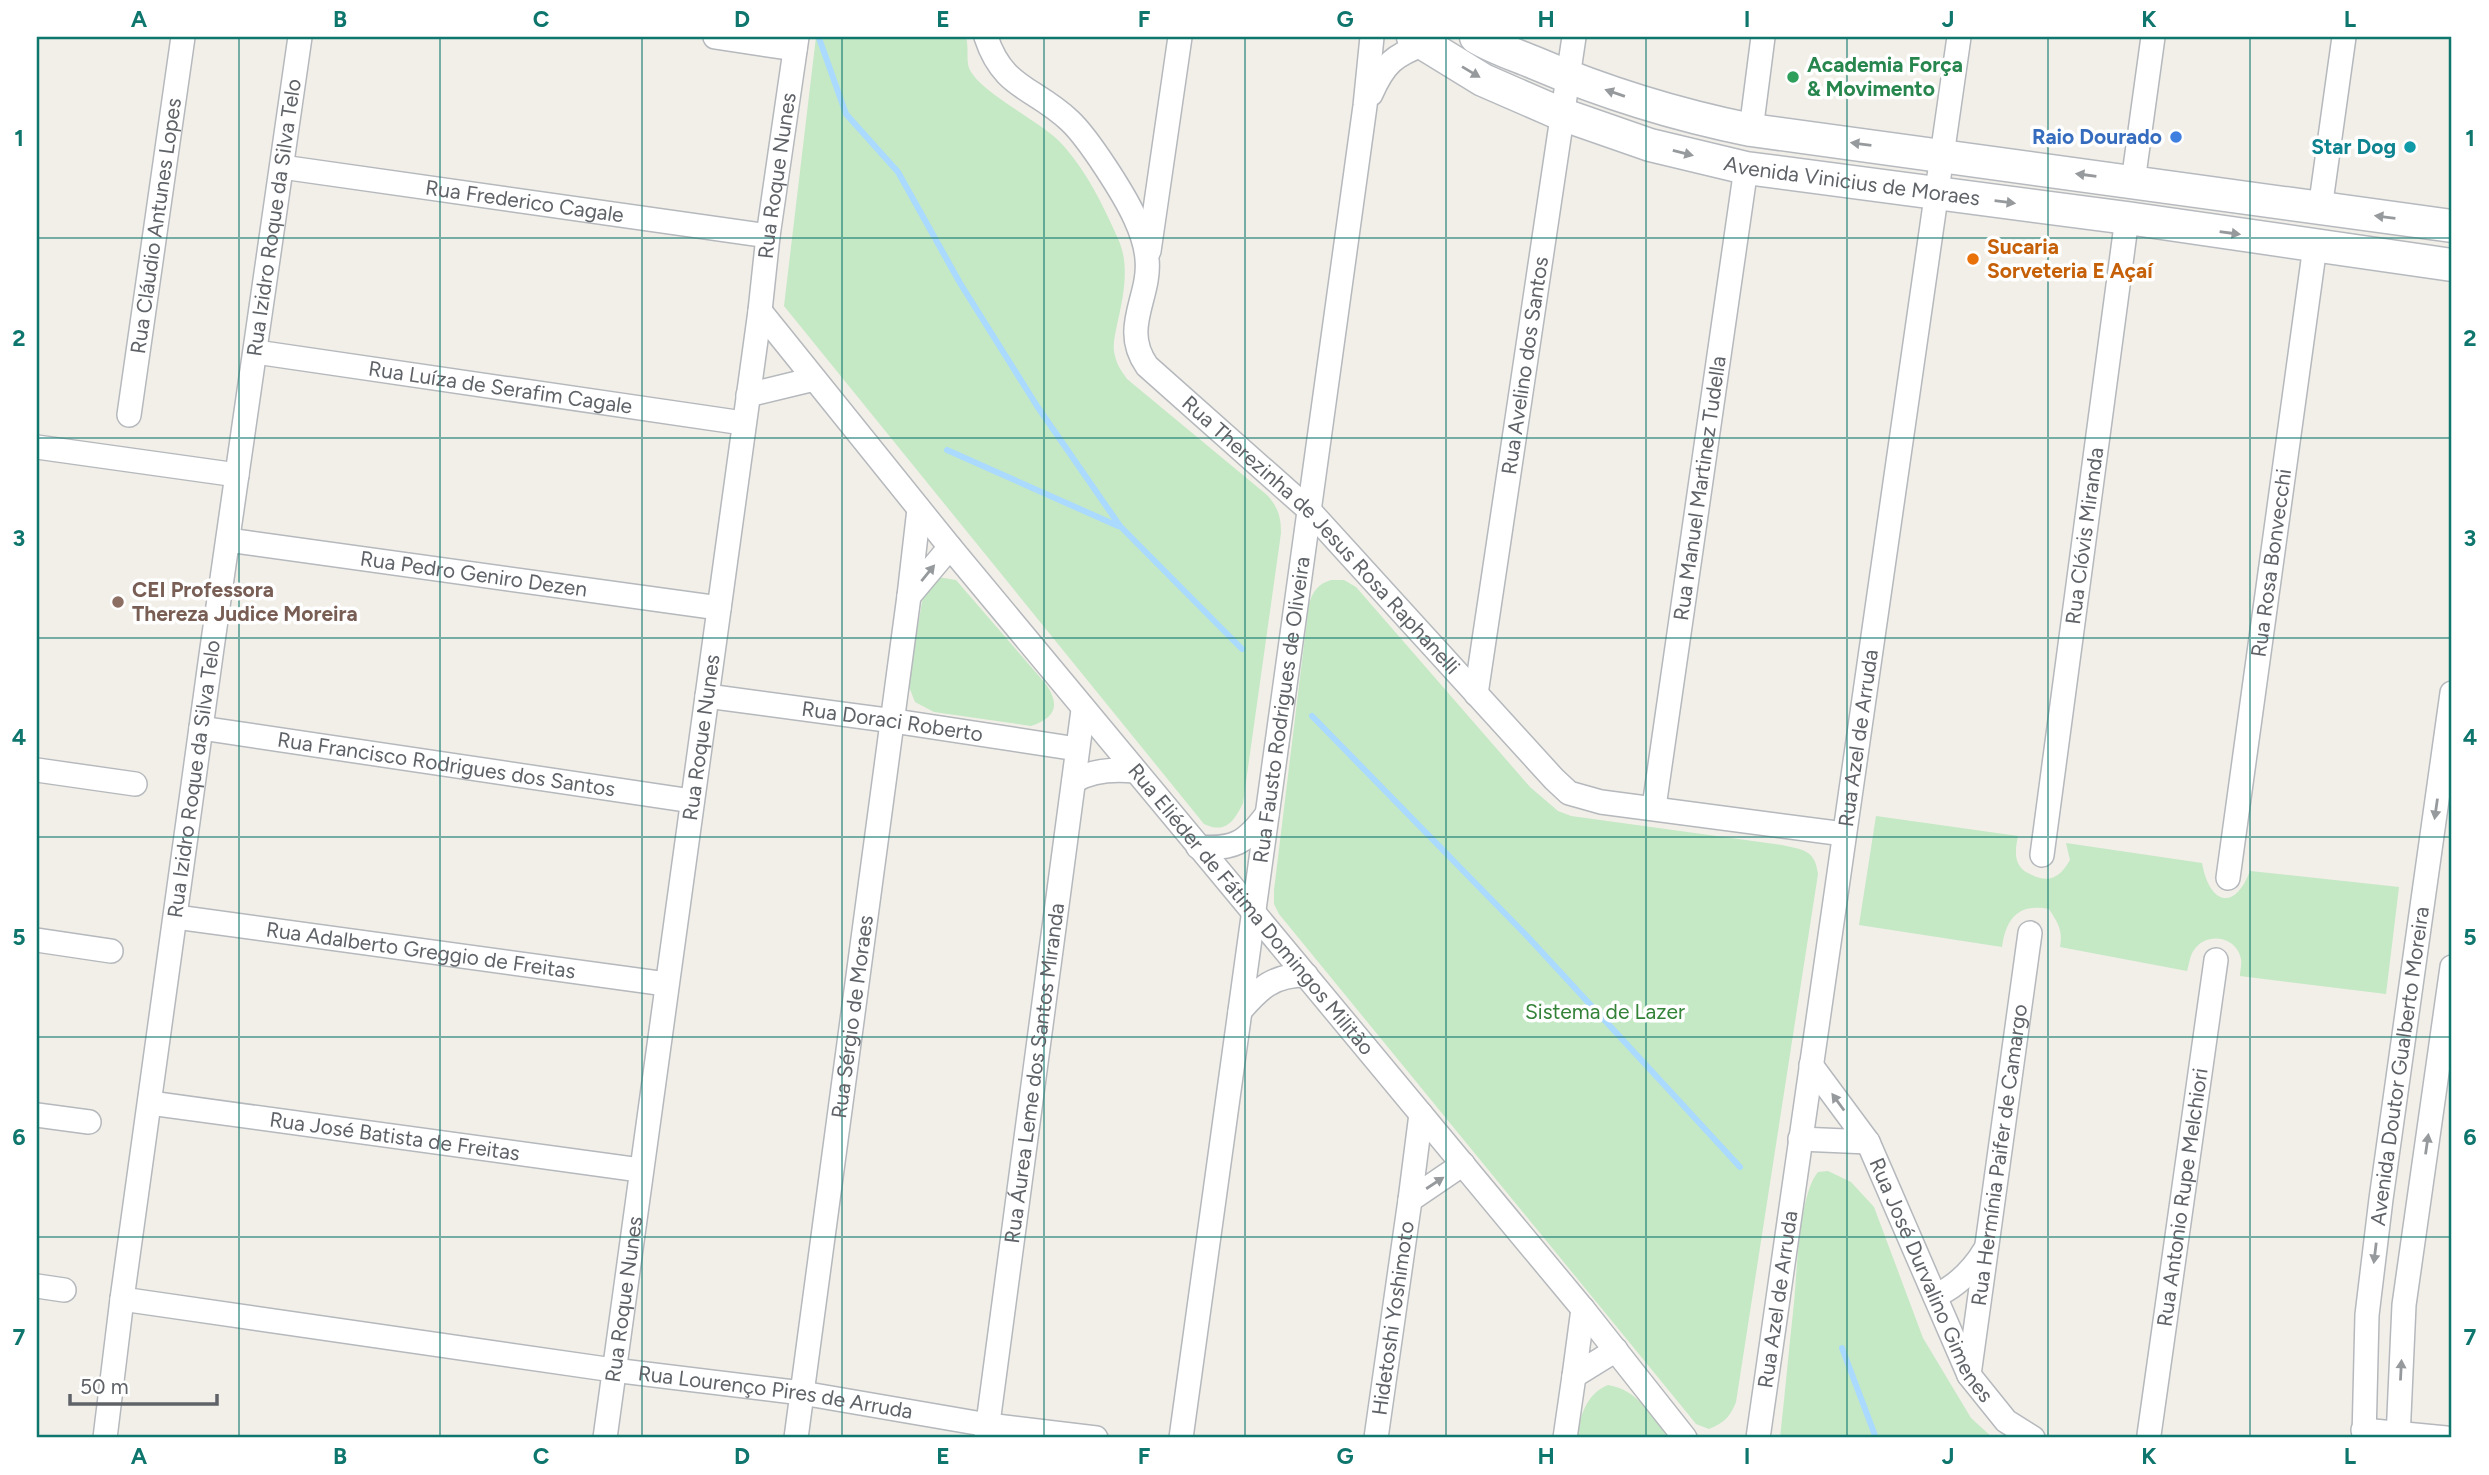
<svg xmlns="http://www.w3.org/2000/svg" width="2489" height="1475" viewBox="0 0 2489 1475" font-family="Figtree,sans-serif">
<style>
.green{fill:#c5e8c5}
.lines{fill:none;stroke-linecap:round;stroke-linejoin:round}
.stream{stroke:#aadaff;stroke-width:6}
.minor-casing{stroke:#b5b8bc;stroke-width:26}
.secondary-casing{stroke:#b6babf;stroke-width:35}
.minor{stroke:#fff;stroke-width:23}
.secondary{stroke:#fff;stroke-width:32}
.oneway{fill:#979a9d}
.grid{fill:none;stroke:#0f766e;stroke-width:2;stroke-opacity:0.55}
.leisure-dot{fill:#2e9e5b;stroke:#fff;stroke-width:2.5}
.shop-dot{fill:#3f7fe0;stroke:#fff;stroke-width:2.5}
.culture-dot{fill:#0f9aa8;stroke:#fff;stroke-width:2.5}
.food-dot{fill:#e8710a;stroke:#fff;stroke-width:2.5}
.education-dot{fill:#8d6e63;stroke:#fff;stroke-width:2.5}
.labels{text-anchor:middle;stroke-width:7;stroke-linejoin:round;paint-order:stroke}
.leisure-label{font-size:21px;font-weight:bold;fill:#27864d;stroke:#fff;text-anchor:start}
.shop-label{font-size:21px;font-weight:bold;fill:#366cbe;stroke:#fff;text-anchor:end}
.culture-label{font-size:21px;font-weight:bold;fill:#0d838f;stroke:#fff;text-anchor:end}
.street-label{font-size:21px;fill:#5f6368;stroke:#fff}
.food-label{font-size:21px;font-weight:bold;fill:#c56008;stroke:#fff;text-anchor:start}
.education-label{font-size:21px;font-weight:bold;fill:#785e54;stroke:#fff;text-anchor:start}
.park-label{font-size:21px;fill:#348238;stroke:#fff}
.neatline{fill:none;stroke:#0f766e;stroke-width:2.5}
.grid-label{font-size:23px;text-anchor:middle;font-weight:bold;fill:#0f766e}
</style>
<rect width="100%" height="100%" fill="#f1efe8"/>
<path class="green" d="M816,37H966C969,47 966,60 969,68C978,91 1039,121 1059,141C1086,169 1104,207 1119,241C1130,267 1123,298 1117,325C1115,335 1112,346 1115,356C1117,365 1122,372 1127,379L1267,495C1278,507 1281,517 1281,533L1243,803C1234,822 1225,834 1204,824L784,306Z
M938,577L956,580L1045,683C1060,704 1057,717 1031,726L934,712L915,702L908,684L922,602L924,594Z
M1331,580H1344L1356,587L1530,787L1558,811L1571,816L1782,845C1804,850 1815,850 1818,874L1736,1402C1730,1417 1724,1423 1709,1429L1696,1424L1688,1414L1279,914L1274,904V890L1309,604C1313,591 1318,584 1331,580Z
M1876,816L2018,836C2016,846 2014,856 2019,865C2022,870 2027,873 2032,875C2050,884 2061,876 2070,860L2066,843L2202,863C2209,903 2234,913 2250,871L2399,887L2386,994L2240,976C2240,971 2242,964 2241,959C2237,937 2207,931 2194,950C2190,955 2189,965 2187,971L2060,947C2063,930 2058,923 2049,909C2019,903 2006,918 2002,947L1859,925Z
M1828,1171L1851,1182L1874,1207L1923,1338L1971,1418L1993,1438H1780C1785,1393 1789,1348 1794,1303C1797,1272 1799,1194 1818,1172Z
M1608,1385C1638,1390 1652,1416 1671,1438H1577C1579,1417 1587,1393 1608,1385Z"/>
<g class="lines">
<path class="stream" d="M819,38L846,114L898,172L960,283L1037,406L1120,526L1242,649
M947,450L1118,526
M1312,716L1527,936L1740,1167
M1842,1348L1876,1438"/>
<defs>
<g id="minor">
<path d="M715,37L795,49"/>
<path id="s1" d="M986,37C1003,89 1034,87 1070,121C1089,139 1124,194 1135,218C1141,231 1146,244 1147,259C1151,297 1120,328 1147,366L1308,509L1554,779L1569,793L1601,802L1844,834"/>
<path d="M1371,94C1384,64 1394,55 1425,44"/>
<path d="M1751,130L1763,37"/>
<path id="s2" d="M282,167L768,236"/>
<path d="M2133,182L2153,37"/>
<path d="M2320,209L2344,37"/>
<path d="M1149,251L1180,37"/>
<path id="s3" d="M760,311L950,547L1583,1309L1685,1438"/>
<path id="s4" d="M256,352L743,423"/>
<path d="M748,395L814,379"/>
<path id="s5" d="M129,415L183,37"/>
<path d="M37,447L237,475"/>
<path d="M919,509L909,596L950,547"/>
<path id="s6" d="M228,540L719,608"/>
<path id="s7" d="M1476,694L1574,37"/>
<path id="s8" d="M707,696L894,721L1077,749"/>
<path id="s9" d="M201,728L692,801"/>
<path d="M37,770L135,784"/>
<path d="M1074,781C1092,770 1114,769 1135,771"/>
<path id="s10" d="M1654,807L1746,168"/>
<path d="M1198,847C1233,850 1246,843 1267,814"/>
<path id="s11" d="M2042,855L2127,218"/>
<path id="s12" d="M2228,878L2315,246"/>
<path id="s13" d="M176,917L666,984"/>
<path d="M37,940L111,951"/>
<path d="M1240,1011C1260,988 1273,975 1306,975"/>
<path id="s14" d="M150,1103L640,1170"/>
<path d="M1421,1114L1410,1200L1463,1164"/>
<path d="M37,1115L89,1122"/>
<path d="M1800,1139L1868,1142L1811,1065"/>
<path id="s15" d="M1868,1142L1969,1375L2006,1421L2033,1438"/>
<path d="M37,1286L64,1290"/>
<path d="M1935,1296C1957,1286 1973,1270 1985,1250"/>
<path id="s16" d="M122,1299L613,1370L802,1393L988,1425L1096,1438"/>
<path d="M1583,1309L1574,1376L1616,1350"/>
<path id="s17" d="M1969,1375L2030,933"/>
<path d="M2363,1430L2446,1438"/>
<path id="s18" d="M2149,1435L2216,960"/>
<path id="s19" d="M105,1438L122,1299L212,648L300,37"/>
<path id="s20" d="M605,1438L760,311L768,236L797,37"/>
<path id="s21" d="M796,1438L909,596"/>
<path id="s22" d="M986,1438L1083,710"/>
<path id="s23" d="M1181,1438L1365,106L1372,37"/>
<path id="s24" d="M1376,1438L1410,1200"/>
<path d="M1565,1438L1574,1376"/>
<path id="s25" d="M1758,1438L1959,37"/>
<path id="s26" d="M2364,1438L2367,1315L2381,1199L2452,693"/>
<path d="M2398,1438L2404,1305L2452,967"/>
</g>
<g id="secondary">
<path id="s27" d="M1413,37L1483,80L1561,114L1650,145L1746,168L2127,218L2452,265"/>
<path d="M1476,37C1494,48 1516,55 1535,63C1605,93 1677,115 1751,130L2452,226"/>
</g>
</defs>
<use href="#minor" class="minor-casing"/>
<use href="#secondary" class="secondary-casing"/>
<use href="#minor" class="minor"/>
<use href="#secondary" class="secondary"/>
</g>
<defs><path id="oneway-solid" d="M-6-.8H1V-3.2L6.5 0L1 3.2V.8H-6Z" transform="scale(1.75)"/></defs>
<g class="oneway">
<use href="#oneway-solid" transform="translate(1471 72) rotate(31)"/>
<use href="#oneway-solid" transform="translate(1615 93) rotate(-161)"/>
<use href="#oneway-solid" transform="translate(1861 144) rotate(-173)"/>
<use href="#oneway-solid" transform="translate(1683 153) rotate(14)"/>
<use href="#oneway-solid" transform="translate(2086 175) rotate(-172)"/>
<use href="#oneway-solid" transform="translate(2005 202) rotate(7)"/>
<use href="#oneway-solid" transform="translate(2385 217) rotate(-173)"/>
<use href="#oneway-solid" transform="translate(2230 233) rotate(8)"/>
<use href="#oneway-solid" transform="translate(928 573) rotate(-51)"/>
<use href="#oneway-solid" transform="translate(2436 809) rotate(98)"/>
<use href="#oneway-solid" transform="translate(1838 1102) rotate(-126)"/>
<use href="#oneway-solid" transform="translate(2427 1144) rotate(-82)"/>
<use href="#oneway-solid" transform="translate(1435 1183) rotate(-33)"/>
<use href="#oneway-solid" transform="translate(2375 1253) rotate(97)"/>
<use href="#oneway-solid" transform="translate(2401 1370) rotate(-87)"/>
</g>
<path class="grid" d="M239,37V1438M440,37V1438M642,37V1438M842,37V1438M1044,37V1438M1245,37V1438M1446,37V1438M1646,37V1438M1847,37V1438M2048,37V1438M2250,37V1438M37,238H2452M37,438H2452M37,638H2452M37,837H2452M37,1037H2452M37,1237H2452"/>
<circle class="leisure-dot" cx="1793" cy="77" r="7"/>
<circle class="shop-dot" cx="2176" cy="137" r="7"/>
<circle class="culture-dot" cx="2410" cy="147" r="7"/>
<circle class="food-dot" cx="1973" cy="259" r="7"/>
<circle class="education-dot" cx="118" cy="602" r="7"/>
<g class="labels">
<g class="leisure-label">
<text x="1807" y="72">Academia Força<tspan x="1807" dy="24">&amp; Movimento</tspan></text>
</g>
<g class="shop-label">
<text x="2162" y="144">Raio Dourado</text>
</g>
<g class="culture-label">
<text x="2396" y="154">Star Dog</text>
</g>
<g class="street-label">
<text dy="7" stroke="none"><textPath href="#s20" startOffset="1274">Rua Roque Nunes</textPath></text>
<text dy="7" stroke="none"><textPath href="#s27" startOffset="467">Avenida Vinicius de Moraes</textPath></text>
<text dy="7" stroke="none"><textPath href="#s2" startOffset="245">Rua Frederico Cagale</textPath></text>
<text dy="7" stroke="none"><textPath href="#s19" startOffset="1232">Rua Izidro Roque da Silva Telo</textPath></text>
<text dy="7" stroke="none"><textPath href="#s5" startOffset="191">Rua Cláudio Antunes Lopes</textPath></text>
<text dy="7" stroke="none"><textPath href="#s7" startOffset="332">Rua Avelino dos Santos</textPath></text>
<text dy="7" stroke="none"><textPath href="#s4" startOffset="247">Rua Luíza de Serafim Cagale</textPath></text>
<text dy="7" stroke="none"><textPath href="#s10" startOffset="322">Rua Manuel Martinez Tudella</textPath></text>
<text dy="7" stroke="none"><textPath href="#s1" startOffset="635">Rua Therezinha de Jesus Rosa Raphanelli</textPath></text>
<text dy="7" stroke="none"><textPath href="#s11" startOffset="322">Rua Clóvis Miranda</textPath></text>
<text dy="7" stroke="none"><textPath href="#s12" startOffset="318">Rua Rosa Bonvecchi</textPath></text>
<text dy="7" stroke="none"><textPath href="#s6" startOffset="248">Rua Pedro Geniro Dezen</textPath></text>
<text dy="7" stroke="none"><textPath href="#s23" startOffset="735">Rua Fausto Rodrigues de Oliveira</textPath></text>
<text dy="7" stroke="none"><textPath href="#s8" startOffset="187">Rua Doraci Roberto</textPath></text>
<text dy="7" stroke="none"><textPath href="#s20" startOffset="707">Rua Roque Nunes</textPath></text>
<text dy="7" stroke="none"><textPath href="#s25" startOffset="707">Rua Azel de Arruda</textPath></text>
<text dy="7" stroke="none"><textPath href="#s9" startOffset="248">Rua Francisco Rodrigues dos Santos</textPath></text>
<text dy="7" stroke="none"><textPath href="#s19" startOffset="665">Rua Izidro Roque da Silva Telo</textPath></text>
<text dy="7" stroke="none"><textPath href="#s3" startOffset="774">Rua Eliéder de Fátima Domingos Militão</textPath></text>
<text dy="7" stroke="none"><textPath href="#s13" startOffset="247">Rua Adalberto Greggio de Freitas</textPath></text>
<text dy="7" stroke="none"><textPath href="#s21" startOffset="425">Rua Sérgio de Moraes</textPath></text>
<text dy="7" stroke="none"><textPath href="#s26" startOffset="374">Avenida Doutor Gualberto Moreira</textPath></text>
<text dy="7" stroke="none"><textPath href="#s22" startOffset="368">Rua Áurea Leme dos Santos Miranda</textPath></text>
<text dy="7" stroke="none"><textPath href="#s14" startOffset="247">Rua José Batista de Freitas</textPath></text>
<text dy="7" stroke="none"><textPath href="#s17" startOffset="222">Rua Hermínia Paifer de Camargo</textPath></text>
<text dy="7" stroke="none"><textPath href="#s18" startOffset="240">Rua Antonio Rupe Melchiori</textPath></text>
<text dy="7" stroke="none"><textPath href="#s15" startOffset="152">Rua José Durvalino Gimenes</textPath></text>
<text dy="7" stroke="none"><textPath href="#s20" startOffset="140">Rua Roque Nunes</textPath></text>
<text dy="7" stroke="none"><textPath href="#s25" startOffset="140">Rua Azel de Arruda</textPath></text>
<text dy="7" stroke="none"><textPath href="#s24" startOffset="121">Hidetoshi Yoshimoto</textPath></text>
<text dy="7" stroke="none"><textPath href="#s16" startOffset="660">Rua Lourenço Pires de Arruda</textPath></text>
</g>
<g class="food-label">
<text x="1987" y="254">Sucaria<tspan x="1987" dy="24">Sorveteria E Açaí</tspan></text>
</g>
<g class="education-label">
<text x="132" y="597">CEI Professora<tspan x="132" dy="24">Thereza Judice Moreira</tspan></text>
</g>
<g class="park-label">
<text x="1605" y="1019">Sistema de Lazer</text>
</g>
</g>
<rect width="2489" height="1475" fill="none" stroke="#ffffff" stroke-width="77"/>
<path d="M70 1394v10h147v-10" fill="none" stroke="#5f6368" stroke-width="3.5"/>
<text x="80" y="1394" font-size="21" fill="#5f6368" stroke="#ffffff" stroke-width="5" paint-order="stroke">50 m</text>
<rect x="38" y="38" width="2412" height="1398" class="neatline"/>
<g class="grid-label">
<text x="139" y="27">A</text>
<text x="340" y="27">B</text>
<text x="541" y="27">C</text>
<text x="742" y="27">D</text>
<text x="943" y="27">E</text>
<text x="1144" y="27">F</text>
<text x="1345" y="27">G</text>
<text x="1546" y="27">H</text>
<text x="1747" y="27">I</text>
<text x="1948" y="27">J</text>
<text x="2149" y="27">K</text>
<text x="2350" y="27">L</text>
<text x="19" y="146">1</text>
<text x="2470" y="146">1</text>
<text x="19" y="346">2</text>
<text x="2470" y="346">2</text>
<text x="19" y="546">3</text>
<text x="2470" y="546">3</text>
<text x="19" y="745">4</text>
<text x="2470" y="745">4</text>
<text x="19" y="945">5</text>
<text x="2470" y="945">5</text>
<text x="19" y="1145">6</text>
<text x="2470" y="1145">6</text>
<text x="19" y="1345">7</text>
<text x="2470" y="1345">7</text>
<text x="139" y="1464">A</text>
<text x="340" y="1464">B</text>
<text x="541" y="1464">C</text>
<text x="742" y="1464">D</text>
<text x="943" y="1464">E</text>
<text x="1144" y="1464">F</text>
<text x="1345" y="1464">G</text>
<text x="1546" y="1464">H</text>
<text x="1747" y="1464">I</text>
<text x="1948" y="1464">J</text>
<text x="2149" y="1464">K</text>
<text x="2350" y="1464">L</text>
</g>
</svg>
